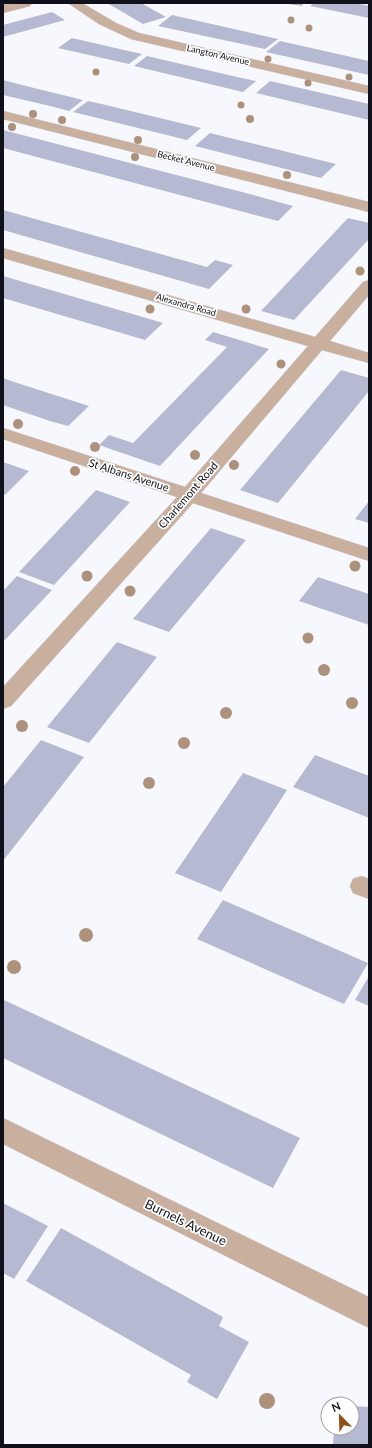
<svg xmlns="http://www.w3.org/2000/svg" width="372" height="1448" viewBox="0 0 372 1448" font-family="Lato,sans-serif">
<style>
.building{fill:#b5b9d2}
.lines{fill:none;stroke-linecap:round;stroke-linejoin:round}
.street-casing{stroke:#d2d3d9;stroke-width:1}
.street{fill:#c9af9d;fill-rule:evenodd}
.tree{fill:#ae917a}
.labels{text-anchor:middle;stroke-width:3.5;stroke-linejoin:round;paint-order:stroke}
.far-street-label{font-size:9px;fill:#0f1019;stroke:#fff}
.street-label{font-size:11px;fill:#0f1019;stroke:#fff}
.near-street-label{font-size:13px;fill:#0f1019;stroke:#fff}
</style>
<rect width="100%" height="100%" fill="#f7f8fe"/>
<path class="building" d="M107,3H141L166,17L143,24Z
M280,3H303L302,6Z
M314,3H355L369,6V18L310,6Z
M52,12L65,20L3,37V25Z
M172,15L260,35L278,39L265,49L158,26Z
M72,38L124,50L142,54L129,64L58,48Z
M280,41L369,61V75L266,52Z
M147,56L237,77L256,81L243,92L134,66Z
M3,80L30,87L83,100L69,111L50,106L3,95Z
M270,81L369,104V120L256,93Z
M88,101L106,105L201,128L187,140L73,112Z
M3,130L242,192L293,206L278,221L3,148Z
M210,133L226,137L336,164L321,178L195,146Z
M3,210L207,267L215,260L233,265L209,289L3,230Z
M348,218L369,223V239L294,320L261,311Z
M3,276L119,310L163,323L145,340L3,298Z
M213,332L269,349L160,466L99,445L109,435L133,443L136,440L227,347L205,340Z
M341,370L369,378V391L278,503L240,490Z
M3,378L14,382L89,406L68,426L50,421L3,405Z
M3,462L29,471L5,495L3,494Z
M96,490L130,502L54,585L19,572Z
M369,501V523L355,519Z
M211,528L246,540L169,632L133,619Z
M17,576L52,590L3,642V591Z
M318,577L369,594V625L299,601Z
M117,642L157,657L89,743L47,727Z
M41,740L84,757L3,861V787Z
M315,755L369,776V818L293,787Z
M243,773L287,790L221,892L175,873Z
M223,900L368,963L344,1004L197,939Z
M369,976V1006L355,1000Z
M4,1000L300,1138L273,1188L3,1058Z
M3,1203L48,1226L14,1279L3,1273Z
M61,1228L223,1317L219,1326L249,1342L217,1399L187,1382L191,1375L26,1281Z
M352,1406L369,1407V1445H333L334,1428H352Z"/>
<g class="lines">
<defs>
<path id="street" d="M12,3H32L30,6L3,13V5Z
M68,3H82L116,23L139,33L369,86V94L131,39L99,24Z
M3,111L369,202V212L3,119Z
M3,248L315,337L363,282L369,280V295L330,341L369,353V363L322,350L201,493L369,548V561L193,503L11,706L3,709V687L177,497L3,439V428L185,487L308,346L3,258Z
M362,876L369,879V899L353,893L350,886L353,879Z
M3,1118L369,1297V1328L3,1144Z"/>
</defs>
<use href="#street" class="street-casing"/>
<use href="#street" class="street"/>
</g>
<g class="tree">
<circle cx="291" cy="20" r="3.5"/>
<circle cx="309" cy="28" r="3.5"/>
<circle cx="268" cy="59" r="3.5"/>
<circle cx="96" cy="72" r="3.5"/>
<circle cx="349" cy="77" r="3.5"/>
<circle cx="308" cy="83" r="3.5"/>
<circle cx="241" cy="105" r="3.5"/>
<circle cx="33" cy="114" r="4"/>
<circle cx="250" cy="119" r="4"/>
<circle cx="62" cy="120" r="4"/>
<circle cx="12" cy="127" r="4"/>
<circle cx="138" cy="140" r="4"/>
<circle cx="135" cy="157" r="4"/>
<circle cx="287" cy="175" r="4"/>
<circle cx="360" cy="271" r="4.5"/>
<circle cx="150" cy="309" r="4.5"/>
<circle cx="246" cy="309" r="4.5"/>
<circle cx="281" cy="364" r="4.5"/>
<circle cx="18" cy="424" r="5"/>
<circle cx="95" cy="447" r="5"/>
<circle cx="195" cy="455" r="5"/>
<circle cx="234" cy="465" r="5"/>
<circle cx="75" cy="471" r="5"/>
<circle cx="355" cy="566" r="5.5"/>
<circle cx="87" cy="576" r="5.5"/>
<circle cx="130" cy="591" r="5.5"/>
<circle cx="308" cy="638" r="5.5"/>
<circle cx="324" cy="670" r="6"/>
<circle cx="352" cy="703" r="6"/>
<circle cx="226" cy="713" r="6"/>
<circle cx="22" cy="726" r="6"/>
<circle cx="184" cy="743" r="6"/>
<circle cx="149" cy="783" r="6"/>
<circle cx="86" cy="935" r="7"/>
<circle cx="14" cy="967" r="7"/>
<circle cx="267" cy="1401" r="8"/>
</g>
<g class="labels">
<g class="far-street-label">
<text transform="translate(218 55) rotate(13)" y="3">Langton Avenue</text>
<text transform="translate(186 161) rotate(14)" y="3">Becket Avenue</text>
<text transform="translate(186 305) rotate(16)" y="3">Alexandra Road</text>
</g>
<g class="street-label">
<text transform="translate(129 475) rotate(18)" y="4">St Albans Avenue</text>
<text transform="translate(188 495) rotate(-49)" y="4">Charlemont Road</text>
</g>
<g class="near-street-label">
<text transform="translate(186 1222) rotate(26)" y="5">Burnels Avenue</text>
</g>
</g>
<rect width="372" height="1448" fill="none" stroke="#0f1019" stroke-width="8"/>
<g transform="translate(340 1416) rotate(337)"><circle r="19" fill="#ffffff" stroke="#9f9fa3"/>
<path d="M0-3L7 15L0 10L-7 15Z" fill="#90501a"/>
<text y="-6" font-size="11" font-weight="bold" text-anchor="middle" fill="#0f1019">N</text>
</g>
</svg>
